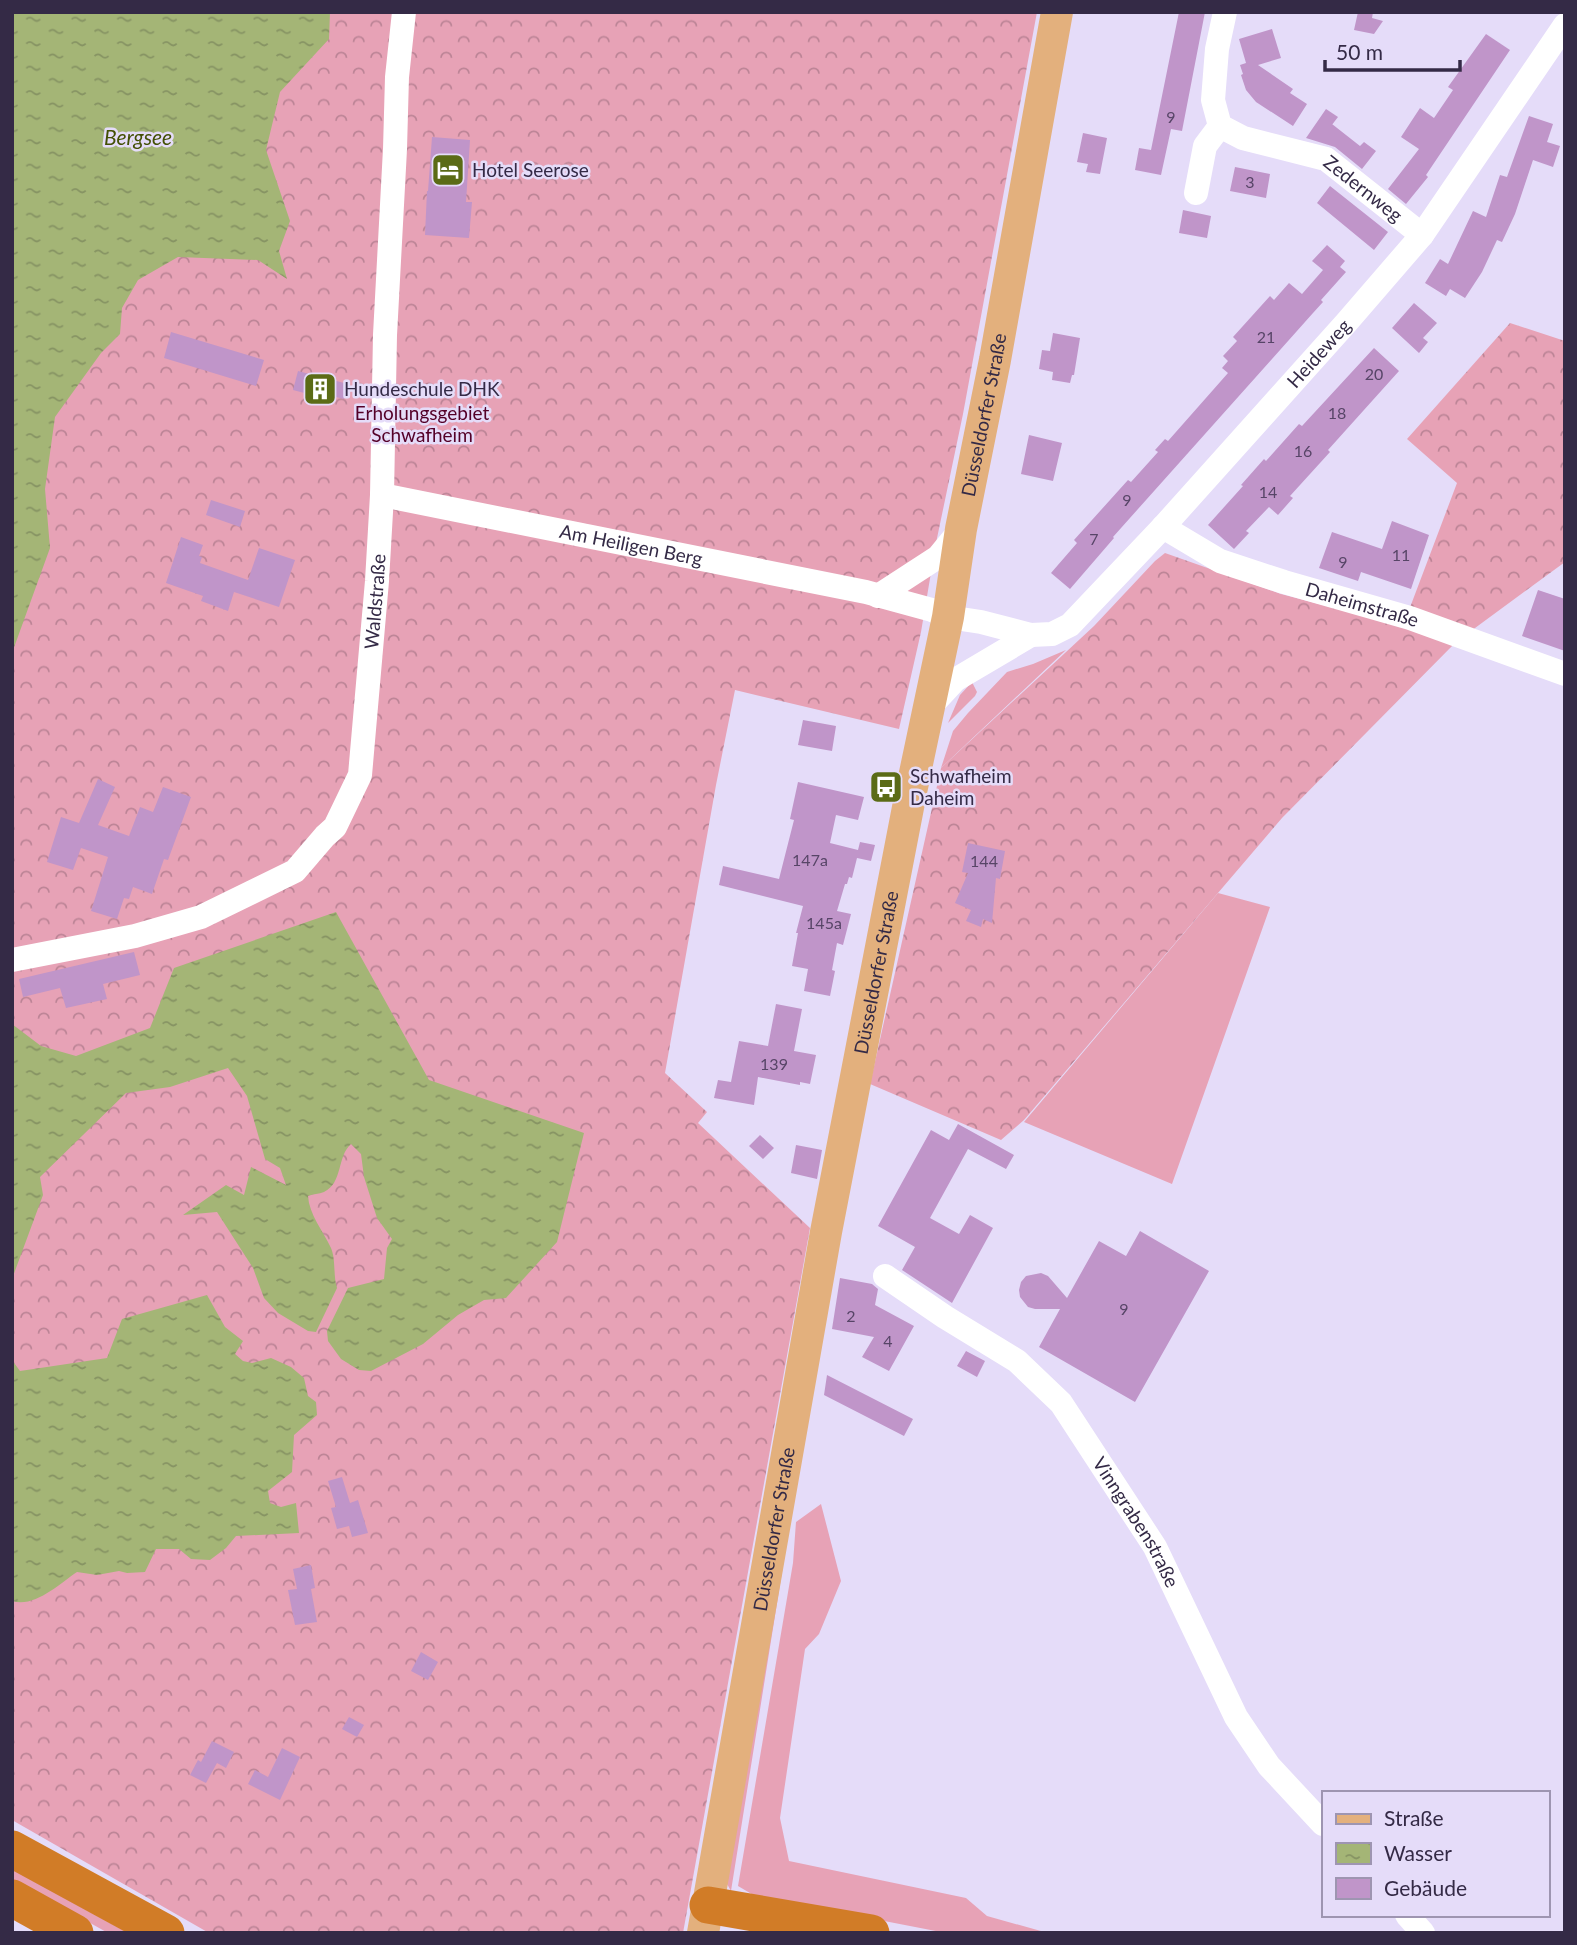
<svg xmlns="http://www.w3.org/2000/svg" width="1577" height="1945" viewBox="0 0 1577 1945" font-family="Lato,sans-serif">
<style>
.grass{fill:#e7a2b6}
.forest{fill:url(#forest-crowns)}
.water{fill:url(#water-ripples)}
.building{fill:#c095c9}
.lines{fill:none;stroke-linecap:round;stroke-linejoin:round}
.minor{stroke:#fff;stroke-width:24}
.major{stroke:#e3b07d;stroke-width:32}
.highway{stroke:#d17c27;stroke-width:37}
.labels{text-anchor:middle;stroke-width:5;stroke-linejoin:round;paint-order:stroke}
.number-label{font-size:16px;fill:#574567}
.poi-label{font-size:19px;fill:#342a46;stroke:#e5dcf9;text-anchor:start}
.street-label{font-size:19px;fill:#342a46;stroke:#e5dcf9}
.park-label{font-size:19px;fill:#540028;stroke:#e5dcf9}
.water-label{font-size:21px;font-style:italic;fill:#435005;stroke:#e5dcf9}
</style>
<defs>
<pattern id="forest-crowns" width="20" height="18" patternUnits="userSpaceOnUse" patternTransform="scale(1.75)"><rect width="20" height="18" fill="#e7a2b6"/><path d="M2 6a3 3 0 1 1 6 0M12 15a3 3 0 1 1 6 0" fill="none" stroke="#bc8496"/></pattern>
<pattern id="water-ripples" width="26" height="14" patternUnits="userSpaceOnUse" patternTransform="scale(1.75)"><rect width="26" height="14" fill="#a4b576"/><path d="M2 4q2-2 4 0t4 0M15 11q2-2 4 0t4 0" fill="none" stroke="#869363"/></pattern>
</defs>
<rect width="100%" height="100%" fill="#e5dcf9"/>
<path class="grass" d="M1066,650L941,768L953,731L968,713L1007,672L1033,664Z
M972,682L977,692L975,696L948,723L960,695Z
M1218,893L1270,907L1172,1184L1024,1122Z
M821,1504L841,1581L819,1634L805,1649L780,1818L789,1861L966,1898L987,1916L1048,1933H946L755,1896L738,1886L793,1563L796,1522Z
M790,1522L731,1891L727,1884Z
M12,1869L128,1933H108L12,1879Z"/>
<path class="forest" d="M12,12H1037L963,414L936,543L921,632L899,729L735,690L716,785L665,1073L707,1112L698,1123L810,1228L683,1933H209L12,1820Z
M1510,323L1565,341V562L1456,642L1282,818L1024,1120L1001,1140L870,1084L941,768L1094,626L1155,561L1165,553L1281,594L1403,626L1457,483L1407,439Z"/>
<path class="water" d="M12,12H330L329,39L280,92L266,150L290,221L279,251L287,279L258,260L178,257L138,280L122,308L120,334L101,353L55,417L45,489L50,548L12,653Z
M336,912L429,1080L584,1133L557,1242L506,1298L484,1300L458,1315L423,1344L371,1371L359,1370L341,1359L328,1341L327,1331L348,1288L384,1279L387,1248L392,1239L377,1218L364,1177L361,1154L351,1144C337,1156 343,1183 324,1192C319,1194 313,1194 308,1196C309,1214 323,1231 331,1248C336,1260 333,1275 337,1288L316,1332L308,1331L278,1313L264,1298L253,1268L217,1212L183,1215L226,1185L244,1195L251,1167L286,1185L280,1168L265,1159L247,1096L228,1068L170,1087L126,1093L40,1177L43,1195L12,1279V1024L41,1046L76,1056L150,1028L174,968Z
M207,1295L225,1327L243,1341L235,1354L243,1361L252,1363L271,1358L291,1367L304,1378L308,1396L316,1402L317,1415L294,1435L292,1472L268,1491L270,1503L281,1507L296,1503L299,1533L236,1536L226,1548L210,1560L191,1559L179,1549H156L145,1572L127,1573L119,1571L97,1575L77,1572C59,1584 35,1608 12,1601V1360L20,1371L107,1358L122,1319Z"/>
<path class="building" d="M1179,12H1205L1182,131L1171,129L1161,175L1135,170L1139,148L1151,150Z
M1358,12H1373L1372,18L1383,21L1374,34L1354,30Z
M1272,29L1281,58L1258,65L1293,89L1290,93L1307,104L1293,126L1256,102L1246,90L1241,75L1243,74L1240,65L1246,63L1239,39Z
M1486,34L1510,50L1426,175L1428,177L1406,204L1388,189L1419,149L1401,137L1420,108L1434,118L1453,90L1448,87Z
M1326,109L1338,117L1328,130L1332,124L1360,146L1364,142L1376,151L1362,169L1335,147L1306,138Z
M1529,116L1553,124L1547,142L1560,146L1553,167L1533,160L1515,214L1502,242L1497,240L1482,272L1465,298L1450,289L1446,296L1425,283L1440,259L1448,264L1473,211L1486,217L1500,175L1507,177Z
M1083,133L1107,138L1100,174L1086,172L1088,164L1077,162Z
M432,137L470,140L466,202H472L469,238L425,235L427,191H428Z
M1235,167L1270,174L1266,198L1230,191Z
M1330,186L1388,232L1374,250L1317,203Z
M1183,210L1211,216L1207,238L1179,233Z
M1327,245L1345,261L1340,267L1346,272L1321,300L1323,302L1313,313L1113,537L1114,538L1070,589L1051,573L1077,543L1074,540L1128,480L1131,482L1158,452L1155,450L1165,439L1168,441L1228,373L1222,368L1228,361L1223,356L1237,341L1233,337L1270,296L1274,300L1289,283L1302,294L1323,270L1312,261Z
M1414,303L1437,323L1423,338L1428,342L1419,353L1392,328Z
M171,332L264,360L256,386L164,358Z
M1053,333L1080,338L1074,375H1072L1070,383L1052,380L1053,372L1039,369L1042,350L1050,351Z
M1374,348L1399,371L1328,450L1330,452L1290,496L1293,498L1278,515L1269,507L1246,531L1249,533L1234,549L1208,525L1243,486L1241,485L1264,459L1266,461L1299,424L1302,426Z
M298,371L348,384L344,399L332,396L331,400L293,390Z
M1029,435L1062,443L1053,481L1021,474Z
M211,500L245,511L240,527L206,515Z
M1392,521L1429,535L1411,589L1361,572L1358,581L1319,568L1332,532L1382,549Z
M181,537L203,545L199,556L202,557L200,563L248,580L259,548L295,560L279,607L234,592L228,611L201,601L203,596L166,583Z
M1538,590L1565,599V651L1522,636Z
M803,720L836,726L832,751L798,745Z
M98,779L115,787L98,825L129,836L140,807L153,812L163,787L191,797L168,860L164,859L152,894L133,887L129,899L124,898L117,919L91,911L108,857L81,848L73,870L47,862L61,817L79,823Z
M798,782L864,797L858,820L836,815L830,843L858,850L860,842L875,845L871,861L857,858L852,878L849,877L847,884H845L837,911L851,914L843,945L837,943L832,970L835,971L830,996L804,991L808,969L792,966L798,933H796L803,906L719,885L723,866L779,879L794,820L790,819Z
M968,843L1005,851L1000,879L996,878L992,923L983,919L981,927L966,921L971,910L955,903L968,873L962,872Z
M134,952L140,975L103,984L107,999L66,1008L60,988L23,997L19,979Z
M776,1004L802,1009L794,1051L816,1055L810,1084L800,1082V1085L758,1077L754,1105L714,1098L718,1080L731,1082L739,1041L768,1046Z
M958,1124L1014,1155L1006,1169L968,1149L930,1218L959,1234L970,1215L993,1228L952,1303L902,1270L915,1247L878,1226L931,1130L949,1140Z
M760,1135L774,1148L763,1159L749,1146Z
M796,1145L822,1150L817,1179L791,1173Z
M1140,1231L1209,1271L1135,1402L1039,1347L1060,1309H1035L1028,1307L1020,1297L1019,1290L1021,1282L1026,1276L1041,1273L1048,1276L1067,1298L1099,1241L1126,1256Z
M840,1278L872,1284L878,1289L875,1305L914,1326L889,1371L862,1357L874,1337L832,1329Z
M966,1351L985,1361L977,1377L957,1366Z
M827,1375L913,1419L904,1436L824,1395Z
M342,1477L350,1503L358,1500L368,1533L352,1537L349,1526L337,1529L331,1508L336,1507L328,1481Z
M311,1565L315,1588L311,1589L317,1622L295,1625L288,1590L297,1589L293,1569Z
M421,1652L438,1662L428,1680L411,1671Z
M349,1717L364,1725L357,1737L342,1729Z
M212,1741L234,1752L226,1768L217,1763L206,1783L190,1775L198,1760L201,1762Z
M282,1748L300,1757L280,1800L248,1784L255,1770L268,1777Z"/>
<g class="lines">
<g class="minor">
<path id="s1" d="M1225,12L1217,49L1213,100L1220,126L1243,138L1326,159L1422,235"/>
<path d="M1196,193L1205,146L1220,126"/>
<path id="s2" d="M382,495L866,592L932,610L948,617L981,622L1031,635L1052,634L1070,625L1163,527L1346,323L1422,235L1565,25"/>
<path id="s3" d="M1163,527L1220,561L1284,582L1410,618L1565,674"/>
<path d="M878,596L938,557L961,529"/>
<path d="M929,708L955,680L1031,635"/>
<path id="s4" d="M12,960L135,936L201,917L295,871L325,836L335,827L360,775L377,581L382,495L385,335L395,149L397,77L404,12"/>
<path id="s5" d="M885,1276L945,1317L1017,1361L1061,1403L1155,1547L1236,1717L1269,1766L1323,1824"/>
<path d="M1407,1915L1423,1933"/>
</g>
<path class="major" id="s6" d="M703,1933L826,1232L911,792L948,617L961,529L995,360L1057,12"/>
<path class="highway" d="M12,1849L166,1933
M12,1898L75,1933
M708,1905L871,1933"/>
</g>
<defs>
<symbol id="hotel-square" viewBox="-11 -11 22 22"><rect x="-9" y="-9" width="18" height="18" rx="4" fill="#5b6b16" stroke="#e5dcf9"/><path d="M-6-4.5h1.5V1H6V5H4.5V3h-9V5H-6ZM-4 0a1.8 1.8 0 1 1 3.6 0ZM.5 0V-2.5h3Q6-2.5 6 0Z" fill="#fff"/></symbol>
<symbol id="building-square" viewBox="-11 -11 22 22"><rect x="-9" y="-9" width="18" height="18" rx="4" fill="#5b6b16" stroke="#e5dcf9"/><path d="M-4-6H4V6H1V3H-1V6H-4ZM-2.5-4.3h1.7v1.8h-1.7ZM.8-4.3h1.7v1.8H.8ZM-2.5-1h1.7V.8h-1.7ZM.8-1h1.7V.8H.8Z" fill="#fff"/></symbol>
<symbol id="bus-square" viewBox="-11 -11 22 22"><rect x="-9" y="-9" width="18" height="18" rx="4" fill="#5b6b16" stroke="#e5dcf9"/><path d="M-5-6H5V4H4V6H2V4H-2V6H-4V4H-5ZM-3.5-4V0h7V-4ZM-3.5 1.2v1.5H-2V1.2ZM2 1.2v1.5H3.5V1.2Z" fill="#fff"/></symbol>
</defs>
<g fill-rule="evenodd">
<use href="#hotel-square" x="429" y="151" width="38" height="38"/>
<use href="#building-square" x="301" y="370" width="38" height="38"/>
<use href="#bus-square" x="867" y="768" width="38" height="38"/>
</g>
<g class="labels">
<g class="number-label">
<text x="1171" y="123">9</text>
<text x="1250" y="188">3</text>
<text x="1266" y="343">21</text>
<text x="1374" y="380">20</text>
<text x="1337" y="419">18</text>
<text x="1303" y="457">16</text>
<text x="1268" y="498">14</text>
<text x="1127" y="506">9</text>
<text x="1094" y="545">7</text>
<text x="1401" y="561">11</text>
<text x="1343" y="568">9</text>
<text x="810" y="866">147a</text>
<text x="984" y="867">144</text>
<text x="824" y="929">145a</text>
<text x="774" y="1070">139</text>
<text x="1124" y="1315">9</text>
<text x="851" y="1322">2</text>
<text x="888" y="1347">4</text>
</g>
<g class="poi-label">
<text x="472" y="177">Hotel Seerose</text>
<text x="344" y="396">Hundeschule DHK</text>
<text x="910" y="783">Schwafheim<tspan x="910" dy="22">Daheim</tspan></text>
</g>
<g class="street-label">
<text dy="7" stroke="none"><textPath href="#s1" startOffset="275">Zedernweg</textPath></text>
<text dy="7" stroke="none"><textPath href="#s2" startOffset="1074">Heideweg</textPath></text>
<text dy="7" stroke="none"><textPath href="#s6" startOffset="1544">Düsseldorfer Straße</textPath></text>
<text dy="7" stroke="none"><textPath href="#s2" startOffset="254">Am Heiligen Berg</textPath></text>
<text dy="7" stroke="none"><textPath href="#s4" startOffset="590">Waldstraße</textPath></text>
<text dy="7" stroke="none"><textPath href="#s3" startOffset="215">Daheimstraße</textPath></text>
<text dy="7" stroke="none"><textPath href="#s6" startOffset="976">Düsseldorfer Straße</textPath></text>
<text dy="7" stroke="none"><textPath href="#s5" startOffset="359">Vinngrabenstraße</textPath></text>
<text dy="7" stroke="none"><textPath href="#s6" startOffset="410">Düsseldorfer Straße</textPath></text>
</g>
<g class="park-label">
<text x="422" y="420">Erholungsgebiet<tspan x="422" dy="22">Schwafheim</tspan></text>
</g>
<g class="water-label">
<text x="138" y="145">Bergsee</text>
</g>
</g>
<rect width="1577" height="1945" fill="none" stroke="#342a46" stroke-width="28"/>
<rect x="1322" y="1791" width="228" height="126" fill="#e5dcf9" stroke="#9e95b1" stroke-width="2"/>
<rect x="1336" y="1814" width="35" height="10" fill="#e3b07d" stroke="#9e95b1" stroke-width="2"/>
<text x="1384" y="1826" font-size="21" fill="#342a46">Straße</text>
<rect x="1336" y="1843" width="35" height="21" fill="url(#water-ripples)" stroke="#9e95b1" stroke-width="2"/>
<text x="1384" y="1861" font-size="21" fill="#342a46">Wasser</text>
<rect x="1336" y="1878" width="35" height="21" fill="#c095c9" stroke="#9e95b1" stroke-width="2"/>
<text x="1384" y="1896" font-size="21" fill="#342a46">Gebäude</text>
<path d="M1325 60v10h135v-10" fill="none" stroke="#342a46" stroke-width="3.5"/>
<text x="1336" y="60" font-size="21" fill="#342a46" stroke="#e5dcf9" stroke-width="5" paint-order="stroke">50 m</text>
</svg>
